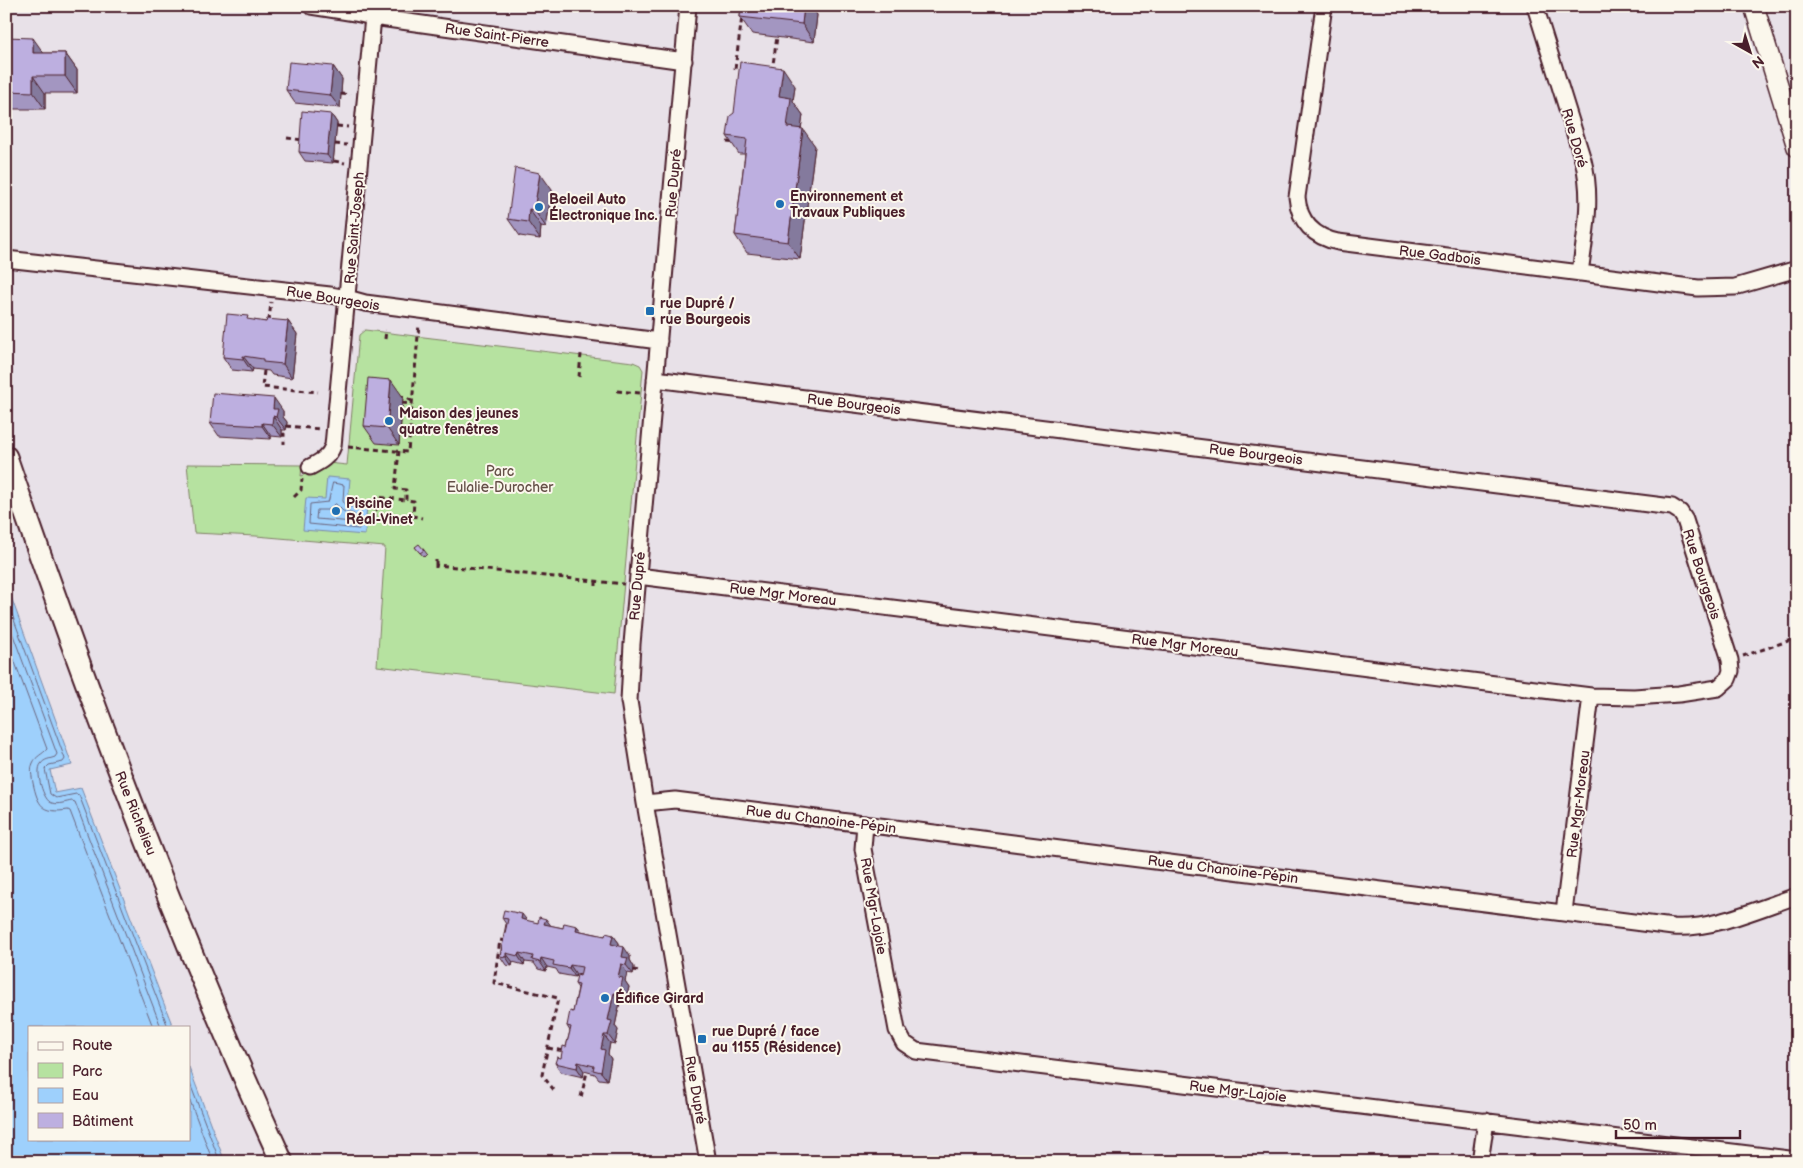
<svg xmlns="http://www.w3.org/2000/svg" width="1803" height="1168" viewBox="0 0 1803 1168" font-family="'Balsamiq Sans',sans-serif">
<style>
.green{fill:#b6e2a0;stroke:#808066}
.water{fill:#9ed0fc;stroke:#7c89a8}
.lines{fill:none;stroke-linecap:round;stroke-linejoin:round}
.shore{stroke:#6c667f;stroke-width:1}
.minor-casing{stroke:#4a1f2b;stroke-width:19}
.tertiary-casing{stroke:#4a1f2b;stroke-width:22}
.secondary-casing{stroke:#4a1f2b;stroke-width:25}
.path{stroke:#4a1f2b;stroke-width:3;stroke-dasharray:5 4;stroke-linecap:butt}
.minor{stroke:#fbf7ec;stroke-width:15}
.tertiary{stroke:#fbf7ec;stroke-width:19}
.secondary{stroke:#fbf7ec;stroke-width:21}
.wall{fill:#a396c1;stroke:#4a1f2b}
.shaded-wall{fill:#847a9d;stroke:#4a1f2b}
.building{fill:#bdafe0;stroke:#4a1f2b}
.poi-dot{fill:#1f6fb2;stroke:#fbf7ec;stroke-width:2}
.labels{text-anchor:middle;stroke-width:4;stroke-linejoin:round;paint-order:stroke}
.street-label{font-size:14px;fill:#4a1f2b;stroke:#fbf7ec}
.poi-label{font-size:14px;font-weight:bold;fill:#4a1f2b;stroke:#fbf7ec;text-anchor:start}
.park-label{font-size:14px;fill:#655048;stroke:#fbf7ec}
</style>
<rect width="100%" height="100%" fill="#e8e1e8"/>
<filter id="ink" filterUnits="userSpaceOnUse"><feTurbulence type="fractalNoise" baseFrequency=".02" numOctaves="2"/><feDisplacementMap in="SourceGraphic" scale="10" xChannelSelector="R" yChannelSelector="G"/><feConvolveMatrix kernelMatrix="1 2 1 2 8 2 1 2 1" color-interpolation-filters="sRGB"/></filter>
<g filter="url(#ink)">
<path class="green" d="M365,330L633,362L640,365L643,370L614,694L377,666L385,547L256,536L194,533L187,464L302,465L301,476L328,463L347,465L359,335Z"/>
<path class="water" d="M327,477L350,479L348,501L367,503L365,535L303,530L306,498L325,499Z
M6,583L72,765L50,770L55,793L81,788L173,1027H29V1139H189V1067L225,1162H6Z"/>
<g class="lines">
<path class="shore" d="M333,483L344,485L343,501L345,505L361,509L359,529L309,524L310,504L328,502Z
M336,504L343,511L354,514V522L316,519L317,510H327Z
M6,598L65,759L63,762L49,765L45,769L50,794L56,798L76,794L79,795L168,1027
M6,616L57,754L55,757C50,759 44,759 41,764C35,771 43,801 52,803C58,805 66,802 72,801L75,802L161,1027
M6,638L47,749C43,754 36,756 33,763C30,770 32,776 33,783C38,805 42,814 68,810L70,811L153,1027
M189,1081L220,1162
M189,1098L213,1162"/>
<defs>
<path id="minor" d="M311,6L355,13L373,17L684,61
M688,6L632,644L629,701L645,803L708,1162
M1324,6L1297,197C1299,222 1314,237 1338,242L1698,288L1735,287L1797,269
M1535,6L1583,160C1593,198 1585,235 1580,273
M6,259L330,295L347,298L365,303L659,341
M310,467C320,462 329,457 333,446L374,6
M638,576L1591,696L1634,697L1679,694L1718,688L1728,679L1731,671L1730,660L1685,520L1680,512L1672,507L655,379
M645,803L675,800L1673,927C1713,930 1759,908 1797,896
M865,824L863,849L897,1030L904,1043L916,1051L1797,1160
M1564,912L1591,696
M1480,1162L1486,1121"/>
<path id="tertiary" d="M1754,6L1797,147"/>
<path id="secondary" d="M6,457C88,696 177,932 282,1162"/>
</defs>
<use href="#minor" class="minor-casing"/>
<use href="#tertiary" class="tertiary-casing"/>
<use href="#secondary" class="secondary-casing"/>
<path class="path" d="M735,69L742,17
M772,71L777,37
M341,94L350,95
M337,126L348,127
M287,138L303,140
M727,142L735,143
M335,144L347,145
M334,161L345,163
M548,210L558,208
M269,321L271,302
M385,339L386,330
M264,371L262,387L318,392
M579,377L581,354
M617,391L640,393
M399,396L405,397L412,401
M402,403L412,404
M286,426L320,429
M282,435L284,434V444
M348,447L408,452L419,324
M399,451L395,489L406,490V500L414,501L413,516L422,518
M294,497L301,490L302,479
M366,519L375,520L377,497L406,500
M436,565V556
M436,568V565L624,584
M596,586V581
M1743,656L1797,638
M505,941L500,940L494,983L558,998L542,1075L554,1090
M633,970L640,971
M548,1048L564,1051
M581,1097L587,1072"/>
<use href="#minor" class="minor"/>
<use href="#tertiary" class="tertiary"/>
<use href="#secondary" class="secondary"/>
</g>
<path class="wall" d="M741,6H811L817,15L814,42L752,34L740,17Z
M6,37L44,53H65L77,70V93H45V109H6Z
M333,66L342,79L340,108L295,103L286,90Z
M795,86L793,101L803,115L801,129L815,146L800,259L747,253L735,235L745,154H739L727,136L734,113Z
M331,114L337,123L333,163L305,161L299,152Z
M552,190L546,227L541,226L540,239L520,236L508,219Z
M250,320L266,322L288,321L297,334L292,378L272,375L269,371L253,369L252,372L232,370L223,357Z
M403,397L399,445L376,443L364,426Z
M283,411V417L287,422L286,430H282V437L271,436V439L219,436L210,423Z
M415,547L424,550L427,554L424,557Z
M502,918L527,921L563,928L577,926L581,931L605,936L613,935L619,943V946L630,956V960L634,967L633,974L627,973L625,981L629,987L625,1003L620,1002L615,1026L618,1030L615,1044L610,1043L608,1054L611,1059L607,1080L599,1079L595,1074L584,1071L583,1077L561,1072L555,1063L561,1058L566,1047L570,1031L567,1026L573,1012L578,988L575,984L581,975L576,974L575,977L559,974L556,969L547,967L546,971L538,969L534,963L525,962L524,965L513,962L512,966L506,965L500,956L506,924Z"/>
<path class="shaded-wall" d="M804,6H811L817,15L814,42L802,24Z
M33,38L45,55L33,53Z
M65,53L77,70V93L65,76Z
M333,66L342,79L340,108L330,95Z
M783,68L795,86L793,101L803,115L799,144L787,127L779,96Z
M33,76L45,93V109L33,92Z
M331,114L337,123L333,163L327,155Z
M803,129L815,146L800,259L788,242Z
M540,173L552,190L546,227L534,210Z
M529,209L541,226L540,239L528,222Z
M288,321L297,334L292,378L283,364Z
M243,356L253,369L252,372L243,359Z
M391,380L403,397L399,445L387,428Z
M274,398L283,411V417L287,422L286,430L276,417L273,409Z
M273,416L282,430V437L272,424Z
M262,423L271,436V439L262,426Z
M522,914L529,923L521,919Z
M546,919L552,927L544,924Z
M577,926L583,934L576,930Z
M613,935L619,943L617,953L611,944Z
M624,947L630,956V960L634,967L633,974L626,965L622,957Z
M506,953L513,962L512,966L506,957Z
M519,953L525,962L524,965L518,956Z
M541,958L547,967L546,971L540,962Z
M621,964L627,973L625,981L629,987L625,1003L619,994L618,977Z
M570,965L576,974L575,977L569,968Z
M614,993L620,1002L615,1026L618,1030L615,1044L608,1035V1020Z
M604,1035L610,1043L608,1054L611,1059L607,1080L601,1072V1049Z
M578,1062L584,1071L583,1077L577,1068Z"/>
<path class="building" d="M741,6H804L802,24L740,17Z
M6,37L33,38V53H65V76H33V92L6,91Z
M289,62L333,66L330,95L286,90Z
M740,62L783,68L779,96L791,98L787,127L803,129L788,242L735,235L747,139L727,136L730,116L734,113Z
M302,111L331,114L327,155L299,152Z
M515,168L540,173L534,210L529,209L528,222L508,219Z
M227,314L248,316L247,319L266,322L267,319L288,321L283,364L263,362V359L243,356V359L223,357Z
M368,378L391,380L387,428L364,426Z
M213,393L274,398L273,409H278L276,417L273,416L272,424L262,423V426L210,423Z
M419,544L424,550L420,553L415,547Z
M504,910L522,914L521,919L538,923L539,917L546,919L544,924L563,928L564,923L577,926L576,930L605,936L606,933L613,935L611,944L624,947L622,957L628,958L626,965L621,964L618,977L623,978L619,994L614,993L608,1020L612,1021L608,1035H604L601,1049L605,1050L601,1072L593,1070L594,1066L578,1062L577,1068L555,1063L557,1057L561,1058L563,1046L566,1047L571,1027L567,1026L570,1011L573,1012L579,985L575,984L577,975L580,976L582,967L570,965L569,968L553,965L554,961L541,958L540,962L532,960L533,956L519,953L518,956L506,953V957L500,956L508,919L502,918Z"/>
</g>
<g class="poi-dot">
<circle cx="780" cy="204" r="5"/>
<circle cx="539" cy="207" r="5"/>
<rect x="645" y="306" width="10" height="10" rx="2.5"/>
<circle cx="389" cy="421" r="5"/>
<circle cx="336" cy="511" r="5"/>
<circle cx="605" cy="998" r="5"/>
<rect x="697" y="1034" width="10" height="10" rx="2.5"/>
</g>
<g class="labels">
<g class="street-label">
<text transform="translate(497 35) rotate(8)" y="5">Rue Saint-Pierre</text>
<text transform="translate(1575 138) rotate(74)" y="5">Rue Doré</text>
<text transform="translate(673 183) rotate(-85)" y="5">Rue Dupré</text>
<text transform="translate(354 228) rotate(-85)" y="5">Rue Saint-Joseph</text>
<text transform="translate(1440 255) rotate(7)" y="5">Rue Gadbois</text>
<text transform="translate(333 298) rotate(9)" y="5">Rue Bourgeois</text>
<text transform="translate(854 404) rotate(7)" y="5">Rue Bourgeois</text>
<text transform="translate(1256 454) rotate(7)" y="5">Rue Bourgeois</text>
<text transform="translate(1702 574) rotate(72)" y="5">Rue Bourgeois</text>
<text transform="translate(637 586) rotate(-85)" y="5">Rue Dupré</text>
<text transform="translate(783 594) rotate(7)" y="5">Rue Mgr Moreau</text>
<text transform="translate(1185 645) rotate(7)" y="5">Rue Mgr Moreau</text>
<text transform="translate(1578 804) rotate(-83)" y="5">Rue Mgr-Moreau</text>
<text transform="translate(136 813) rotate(68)" y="5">Rue Richelieu</text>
<text transform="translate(821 819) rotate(7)" y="5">Rue du Chanoine-Pépin</text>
<text transform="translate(1223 869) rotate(7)" y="5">Rue du Chanoine-Pépin</text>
<text transform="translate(874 906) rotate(80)" y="5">Rue Mgr-Lajoie</text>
<text transform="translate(696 1090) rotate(80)" y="5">Rue Dupré</text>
<text transform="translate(1238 1091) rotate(7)" y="5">Rue Mgr-Lajoie</text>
</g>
<g class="poi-label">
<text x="790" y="201">Environnement et<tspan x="790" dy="16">Travaux Publiques</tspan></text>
<text x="549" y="204">Beloeil Auto<tspan x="549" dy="16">Électronique Inc.</tspan></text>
<text x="660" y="308">rue Dupré /<tspan x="660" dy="16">rue Bourgeois</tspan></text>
<text x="399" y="418">Maison des jeunes<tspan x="399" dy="16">quatre fenêtres</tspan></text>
<text x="346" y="508">Piscine<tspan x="346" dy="16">Réal-Vinet</tspan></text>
<text x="615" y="1003">Édifice Girard</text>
<text x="712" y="1036">rue Dupré / face<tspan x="712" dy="16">au 1155 (Résidence)</tspan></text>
</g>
<g class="park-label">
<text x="500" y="476">Parc<tspan x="500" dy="16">Eulalie-Durocher</tspan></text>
</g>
</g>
<rect width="1803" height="1168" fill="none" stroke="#fbf7ec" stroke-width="25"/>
<rect x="12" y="12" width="1778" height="1143" fill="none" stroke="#4a1f2b" stroke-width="2" filter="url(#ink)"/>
<rect x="28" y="1026" width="162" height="115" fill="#fbf7ec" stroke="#b4a19f"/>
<rect x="38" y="1042" width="25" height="8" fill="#fbf7ec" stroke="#b4a19f"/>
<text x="72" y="1050" font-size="15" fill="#4a1f2b">Route</text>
<rect x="38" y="1063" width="25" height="15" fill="#b6e2a0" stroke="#b4a19f"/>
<text x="72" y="1076" font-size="15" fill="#4a1f2b">Parc</text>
<rect x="38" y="1088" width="25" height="15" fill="#9ed0fc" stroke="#b4a19f"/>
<text x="72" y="1100" font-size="15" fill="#4a1f2b">Eau</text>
<rect x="38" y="1113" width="25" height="15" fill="#bdafe0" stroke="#b4a19f"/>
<text x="72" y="1126" font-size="15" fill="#4a1f2b">Bâtiment</text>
<g transform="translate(1750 52) rotate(141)" stroke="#fbf7ec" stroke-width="4" paint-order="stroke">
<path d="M0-4L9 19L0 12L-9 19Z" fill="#4a1f2b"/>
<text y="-8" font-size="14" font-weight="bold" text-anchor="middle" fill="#4a1f2b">N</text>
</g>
<path d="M1616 1130v8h124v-8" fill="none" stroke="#4a1f2b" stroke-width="2.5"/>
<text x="1623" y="1130" font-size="15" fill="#4a1f2b" stroke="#fbf7ec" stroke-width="4" paint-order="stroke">50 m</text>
</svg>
